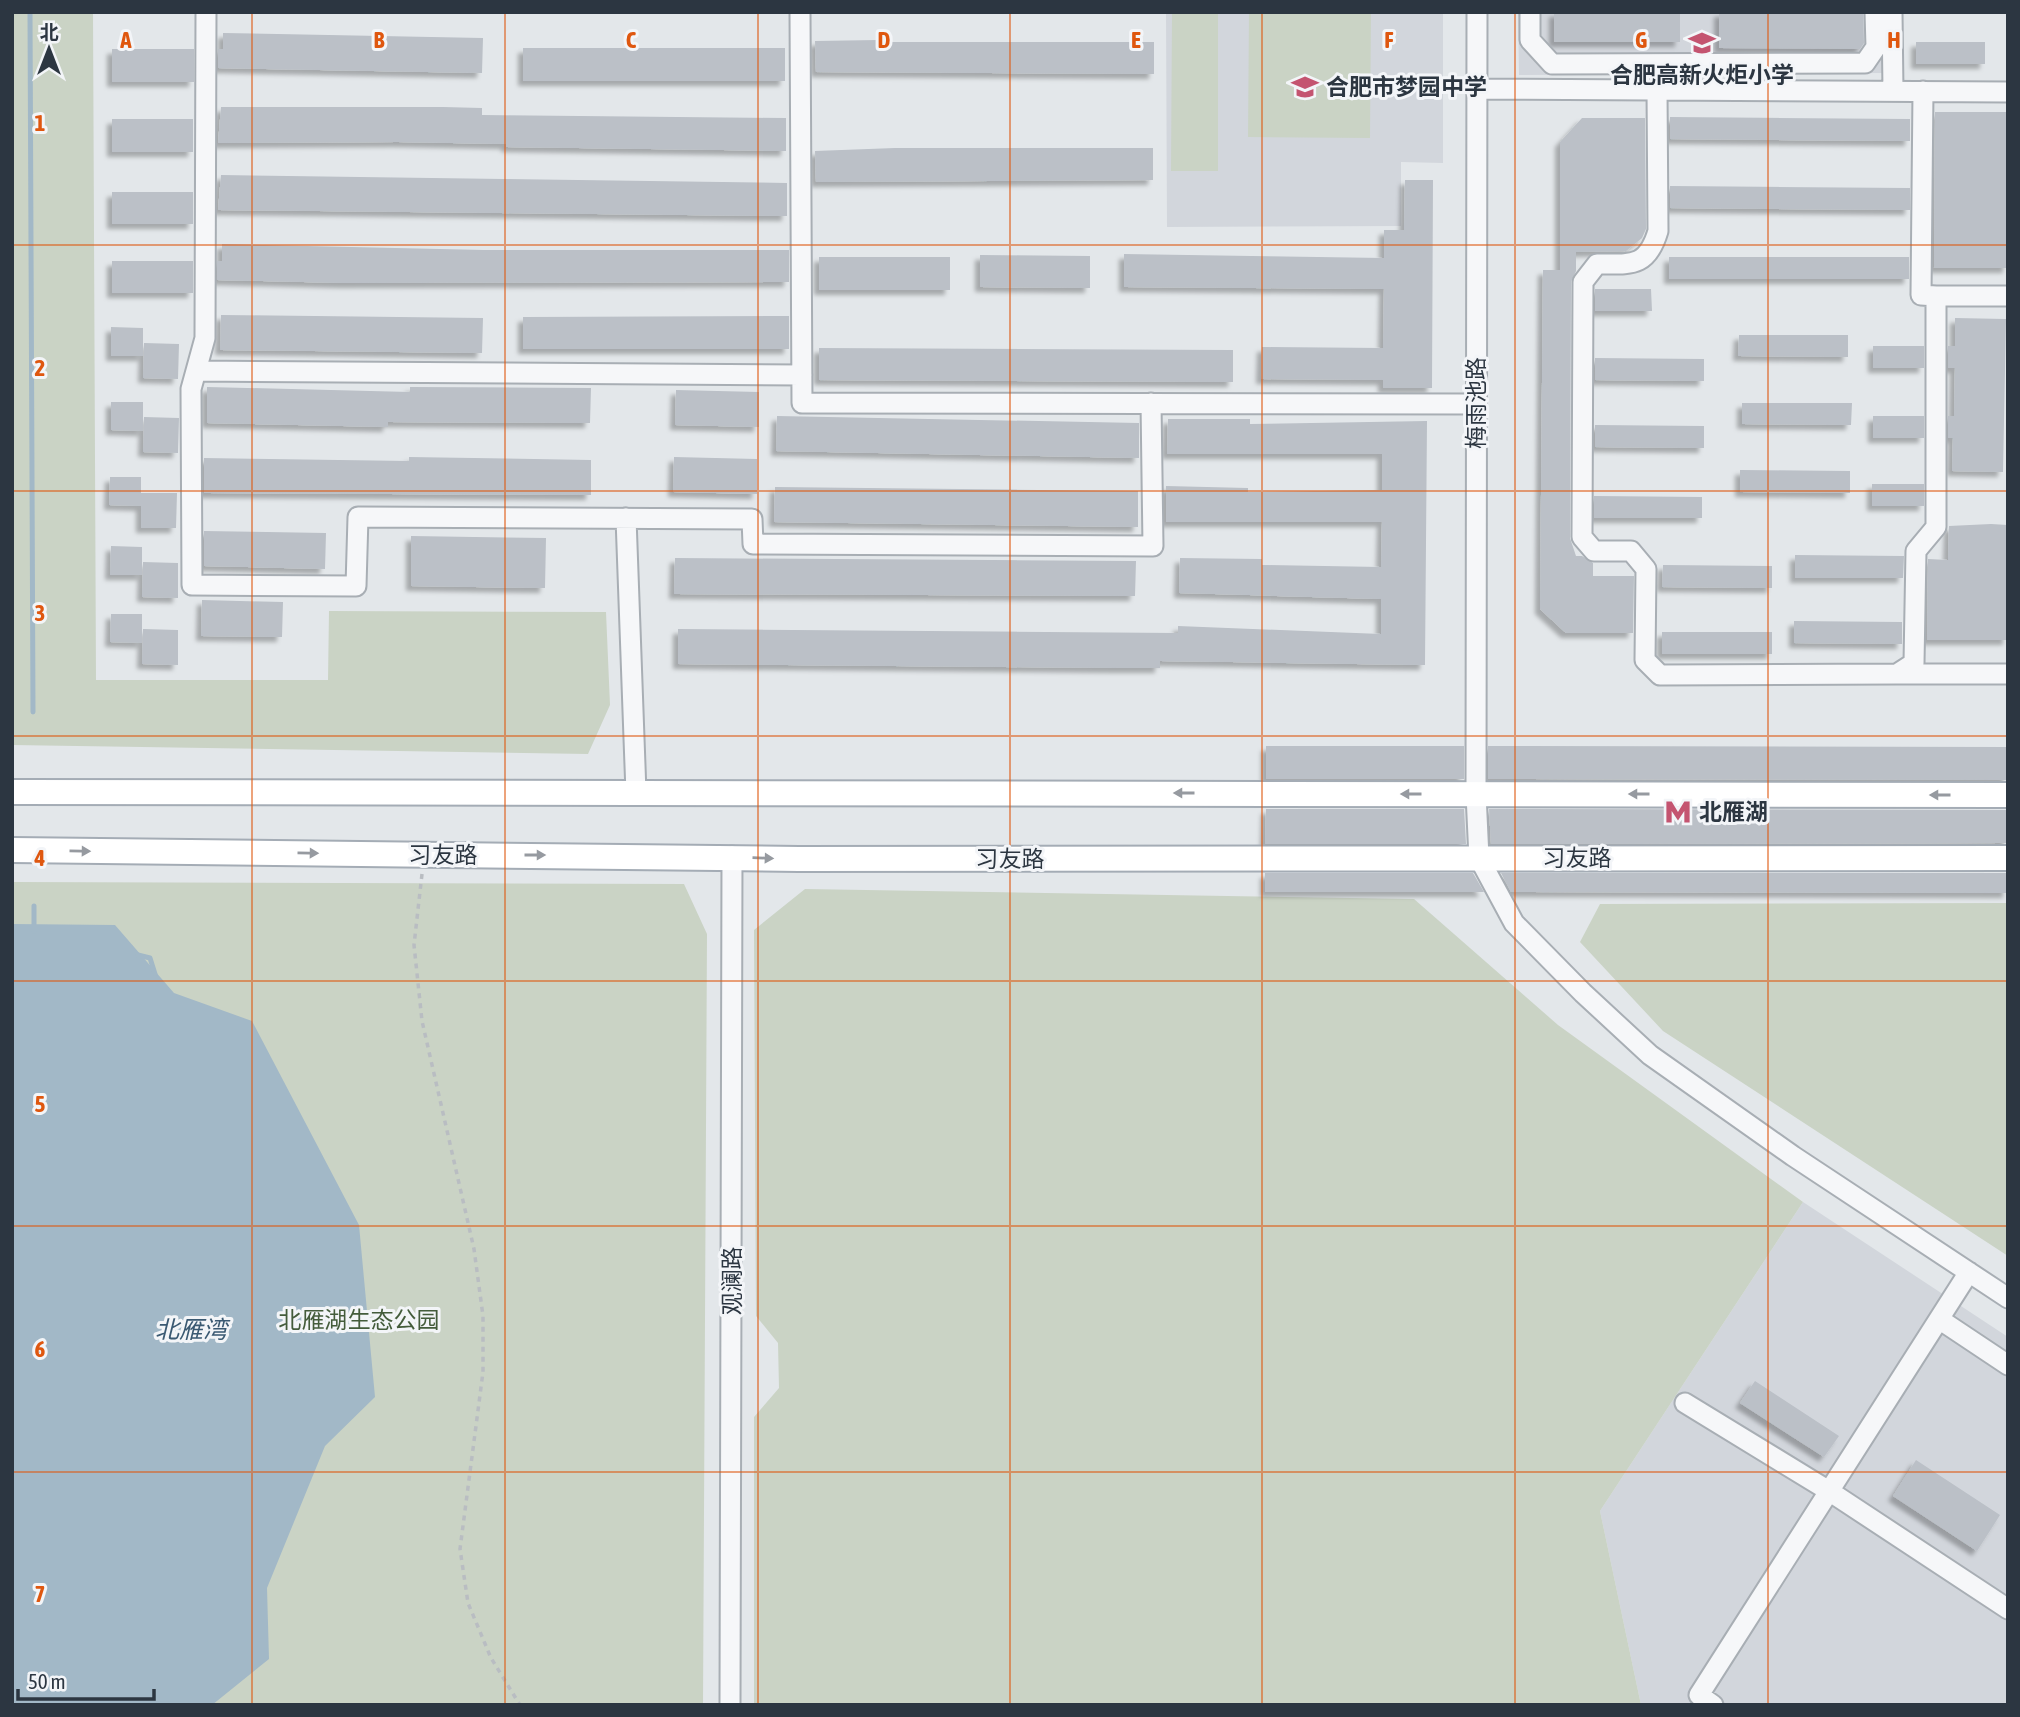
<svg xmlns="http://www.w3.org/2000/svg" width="2020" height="1717" viewBox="0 0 2020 1717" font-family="'Asap Condensed','Noto Sans SC',sans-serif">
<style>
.built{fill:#d2d6dc}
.green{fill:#cad3c5}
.water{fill:#a2b8c7}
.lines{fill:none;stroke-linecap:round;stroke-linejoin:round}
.stream{stroke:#a2b8c7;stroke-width:5}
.building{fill:#bbc0c7;filter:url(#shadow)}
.minor-casing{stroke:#a8aeb4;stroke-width:23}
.major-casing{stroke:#a4acb5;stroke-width:28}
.path{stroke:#b9bdc2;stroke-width:3.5;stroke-dasharray:5 5;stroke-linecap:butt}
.minor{stroke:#f6f7f9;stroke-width:19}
.major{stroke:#fff;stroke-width:24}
.oneway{fill:#969aa0}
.grid{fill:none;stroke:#df570f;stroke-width:2;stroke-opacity:0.55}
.labels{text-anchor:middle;stroke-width:6;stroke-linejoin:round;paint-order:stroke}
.poi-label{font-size:23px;font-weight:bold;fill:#2c3641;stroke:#f3f5f8;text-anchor:start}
.street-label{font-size:23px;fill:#2c3641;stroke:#f3f5f8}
.park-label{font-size:23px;fill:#445c3b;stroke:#f3f5f8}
.water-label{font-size:24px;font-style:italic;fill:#3a5972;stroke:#f3f5f8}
.grid-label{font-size:23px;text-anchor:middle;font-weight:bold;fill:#df570f;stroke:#f3f5f8;stroke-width:6;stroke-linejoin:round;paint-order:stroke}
</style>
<defs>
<filter id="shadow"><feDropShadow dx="-5" dy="5" stdDeviation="2" flood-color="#0004"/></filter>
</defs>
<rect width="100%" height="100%" fill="#e3e7ea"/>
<path class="built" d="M1166,12H1443V163L1401,162V226L1167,227Z
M1518,12H1886V73L1519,75Z
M1803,1202L2008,1337V1705H1641L1600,1511Z"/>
<path class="green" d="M12,12H93L96,680H328L329,611L606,612L610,705L588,754L12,745Z
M1172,12H1218V171H1171Z
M1249,12H1371L1370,138L1248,137Z
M12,882L684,884L707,934L703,1705H12Z
M805,889L1414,899L1558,1025L1803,1202L1600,1511L1641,1705H754V1417L779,1388L778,1343L756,1316L754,930Z
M2008,903V1256L1663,1031L1580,942L1600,904Z"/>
<path class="water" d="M12,924L115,925L174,993L252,1021L359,1225L375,1397L325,1446L267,1588L269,1659L212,1705H12Z"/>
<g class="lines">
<path class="stream" d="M30,12L33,712
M34,906V931
M138,955L150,958L155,974"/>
</g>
<path class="building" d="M1554,12H1680V42H1554Z
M1719,12H1863L1864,43L1860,49L1719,48Z
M223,33L483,38L482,73L218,68V49H223Z
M878,40V42H1154V74L816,72L815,41Z
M1916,42H1985V64H1916Z
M523,48H785V81H523Z
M112,49H194V82H112Z
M221,107H443L482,108V115L786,118V151L506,147V144L398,142L218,143Z
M1935,112H2008V268H1934Z
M1670,117L1910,119V141L1670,139Z
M1582,118H1645L1646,229L1642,238L1626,251L1576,252V271L1571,282L1570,538L1576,556H1582L1593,563V576H1634L1633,633H1566L1540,609L1543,270H1560V142Z
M112,119H193V152H112Z
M895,148H1153V180L816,182L815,151Z
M221,175L787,183V216L218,210Z
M1405,180H1433L1432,388H1383V380L1261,379L1262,347L1383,348L1384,289L1124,287V254L1384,258V230H1404Z
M1670,186L1910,188V210L1670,208Z
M112,192H193V224H112Z
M222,244L484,250H789V282L344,283L217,280V261H222Z
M980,255L1090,256V288L980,287Z
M819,257H950V290H819Z
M1669,257H1909V279H1669Z
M112,261H193V293H112Z
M1595,289H1651L1652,311H1595Z
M221,315L483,318L482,353L220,350Z
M789,316V349H523V317Z
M1955,318L2006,319L2003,472L1952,471L1953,438H1948V416H1954L1955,368H1948V346H1955Z
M111,327L143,328V356H111Z
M1739,335H1848V357L1738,356Z
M144,343L179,344L178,379L143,378Z
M1873,346H1924V368H1873Z
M819,348L1233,350V382L819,380Z
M1595,358L1704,359V381L1595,380Z
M207,387L410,392V387L591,388L590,423L388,422V427L207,423Z
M676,390L759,392V427L675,425Z
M111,402H143V431L111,430Z
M1742,403H1852L1851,425L1742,424Z
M777,416L1139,423V458L776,451Z
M1873,416H1924V438H1873Z
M144,417L179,418L178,453L143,452Z
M1168,419H1250V424L1427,421L1425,665L1160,661V668H1117L678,664V629L1178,633V626L1381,634V599L1179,593L1180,558L1262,559V565L1381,567L1382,522H1166V486L1248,488V492L1382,490V454H1167Z
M1595,425L1704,426V448L1595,447Z
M409,457L591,460V495L204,493V458L409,461Z
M674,457L757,459V494L673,492Z
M1740,470L1850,471V493L1740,492Z
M110,477H141V506L109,505Z
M1872,484H1924V506H1872Z
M775,487L1138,491V527L774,522Z
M141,493H177L176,528H141Z
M1594,496L1702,497V518H1594Z
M1991,524L2008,525V640H1927L1928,559L1948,560L1949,526Z
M204,531L326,533L325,569L204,566Z
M411,536L546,538L545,588L411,586Z
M111,546L142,547V575H110Z
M1795,555L1904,556L1903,578H1795Z
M675,558L1136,561L1135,596L674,594Z
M143,562L178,563V598L142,597Z
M1663,565L1772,566V588L1662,587Z
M202,600L283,602L282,637L201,636Z
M111,614H142V643L110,642Z
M1794,621L1902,622V644L1794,643Z
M143,629L178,630V665L142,664Z
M1662,632H1772V654H1662Z
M1266,746H1464V779H1266Z
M1488,746L2008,747V780L1488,779Z
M1266,809H1464L1466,844H1265Z
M1489,809L2008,810V843L1491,844Z
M1265,873H1473L1484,892H1265Z
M1501,873H2008V893L1511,892Z
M1755,1381L1839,1436L1824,1457L1740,1403Z
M1916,1460L2000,1515L1977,1551L1893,1496Z"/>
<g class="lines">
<defs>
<path id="minor" d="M206,12L205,338L191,389L192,585L356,586L358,517L752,519L753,544L1153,546L1151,403
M800,12L802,403L1476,404
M1477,12L1476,794L1479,858L1514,923L1583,993L1650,1055L1793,1156L2008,1298
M1530,12V40L1552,64L1865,63L1876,47L1875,12
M1892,12L1893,91
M1477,89L2008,92
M1657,90L1658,231C1647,268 1631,264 1597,264L1583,282L1582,537L1594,551H1631L1646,569L1645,660L1660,675L1897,674L1914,663L1916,551L1936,527V296H2008
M1923,91L1921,295L1936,296
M196,371L802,375
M626,518L636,793
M1897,674H2008
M1939,1319L2008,1365
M1685,1403L1829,1491L2008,1609
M730,1705L732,856
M1713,1705L1699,1695L1969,1272"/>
<path id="major" d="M12,792L2008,795
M12,850L799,859L2008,858"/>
</defs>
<use href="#minor" class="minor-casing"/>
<use href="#major" class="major-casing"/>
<path class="path" d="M422,874L414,945L422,1021L474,1249L483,1316V1372L460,1549L468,1603L491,1658L520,1705"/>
<use href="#minor" class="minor"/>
<use href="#major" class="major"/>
</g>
<defs><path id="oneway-solid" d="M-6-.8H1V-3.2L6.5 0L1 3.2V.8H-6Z" transform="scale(1.75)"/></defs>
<g class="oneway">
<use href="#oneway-solid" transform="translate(1184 793) rotate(-180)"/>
<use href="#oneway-solid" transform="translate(1411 794) rotate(-180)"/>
<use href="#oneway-solid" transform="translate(1639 794) rotate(-180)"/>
<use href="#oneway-solid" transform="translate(1940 795) rotate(-180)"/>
<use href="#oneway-solid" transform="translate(80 851) rotate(1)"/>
<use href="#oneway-solid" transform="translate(308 853) rotate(1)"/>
<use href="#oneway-solid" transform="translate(535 855)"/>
<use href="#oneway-solid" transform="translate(763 858) rotate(2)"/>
</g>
<path class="grid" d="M252,12V1705M505,12V1705M758,12V1705M1010,12V1705M1262,12V1705M1515,12V1705M1768,12V1705M12,245H2008M12,491H2008M12,736H2008M12,981H2008M12,1226H2008M12,1472H2008"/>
<defs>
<symbol id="school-bare" viewBox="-9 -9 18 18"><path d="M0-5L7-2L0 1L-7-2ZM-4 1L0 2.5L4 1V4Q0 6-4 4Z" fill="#c45470" stroke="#f3f5f8" stroke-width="2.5" paint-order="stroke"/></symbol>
<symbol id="metro-bare" viewBox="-9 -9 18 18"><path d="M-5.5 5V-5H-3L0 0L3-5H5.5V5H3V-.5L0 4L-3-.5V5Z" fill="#c45470" stroke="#f3f5f8" stroke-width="2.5" paint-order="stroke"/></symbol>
</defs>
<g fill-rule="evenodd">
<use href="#school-bare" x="1683" y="24" width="38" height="38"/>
<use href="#school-bare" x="1286" y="68" width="38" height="38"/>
<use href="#metro-bare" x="1659" y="793" width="38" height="38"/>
</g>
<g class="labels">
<g class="poi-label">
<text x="1702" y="83" text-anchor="middle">合肥高新火炬小学</text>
<text x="1326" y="95">合肥市梦园中学</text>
<text x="1699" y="820">北雁湖</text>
</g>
<g class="street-label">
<text transform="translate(1476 403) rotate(-90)" y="8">梅雨池路</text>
<text x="443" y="863">习友路</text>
<text x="1577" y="866">习友路</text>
<text x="1010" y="867">习友路</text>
<text transform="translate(732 1281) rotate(-90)" y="8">观澜路</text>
</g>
<g class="park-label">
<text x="359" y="1328">北雁湖生态公园</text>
</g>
<g class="water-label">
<text x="191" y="1338">北雁湾</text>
</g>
</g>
<g class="grid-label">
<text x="126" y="48">A</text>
<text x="379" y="48">B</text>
<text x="631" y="48">C</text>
<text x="884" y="48">D</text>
<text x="1136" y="48">E</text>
<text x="1389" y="48">F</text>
<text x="1641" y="48">G</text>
<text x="1894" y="48">H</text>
<text x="40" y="131">1</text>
<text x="40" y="376">2</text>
<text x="40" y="621">3</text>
<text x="40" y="866">4</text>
<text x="40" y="1112">5</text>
<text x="40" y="1357">6</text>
<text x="40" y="1602">7</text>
</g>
<rect width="2020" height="1717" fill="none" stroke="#2c3641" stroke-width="28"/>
<g transform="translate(49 49)" stroke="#f3f5f8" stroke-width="5" paint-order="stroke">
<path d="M0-5L12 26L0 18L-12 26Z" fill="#2c3641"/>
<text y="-10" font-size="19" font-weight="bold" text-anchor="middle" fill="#2c3641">北</text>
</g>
<path d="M18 1689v10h136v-10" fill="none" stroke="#2c3641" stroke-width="3.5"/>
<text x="28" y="1689" font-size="21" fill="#2c3641" stroke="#f3f5f8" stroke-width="5" paint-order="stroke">50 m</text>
</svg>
